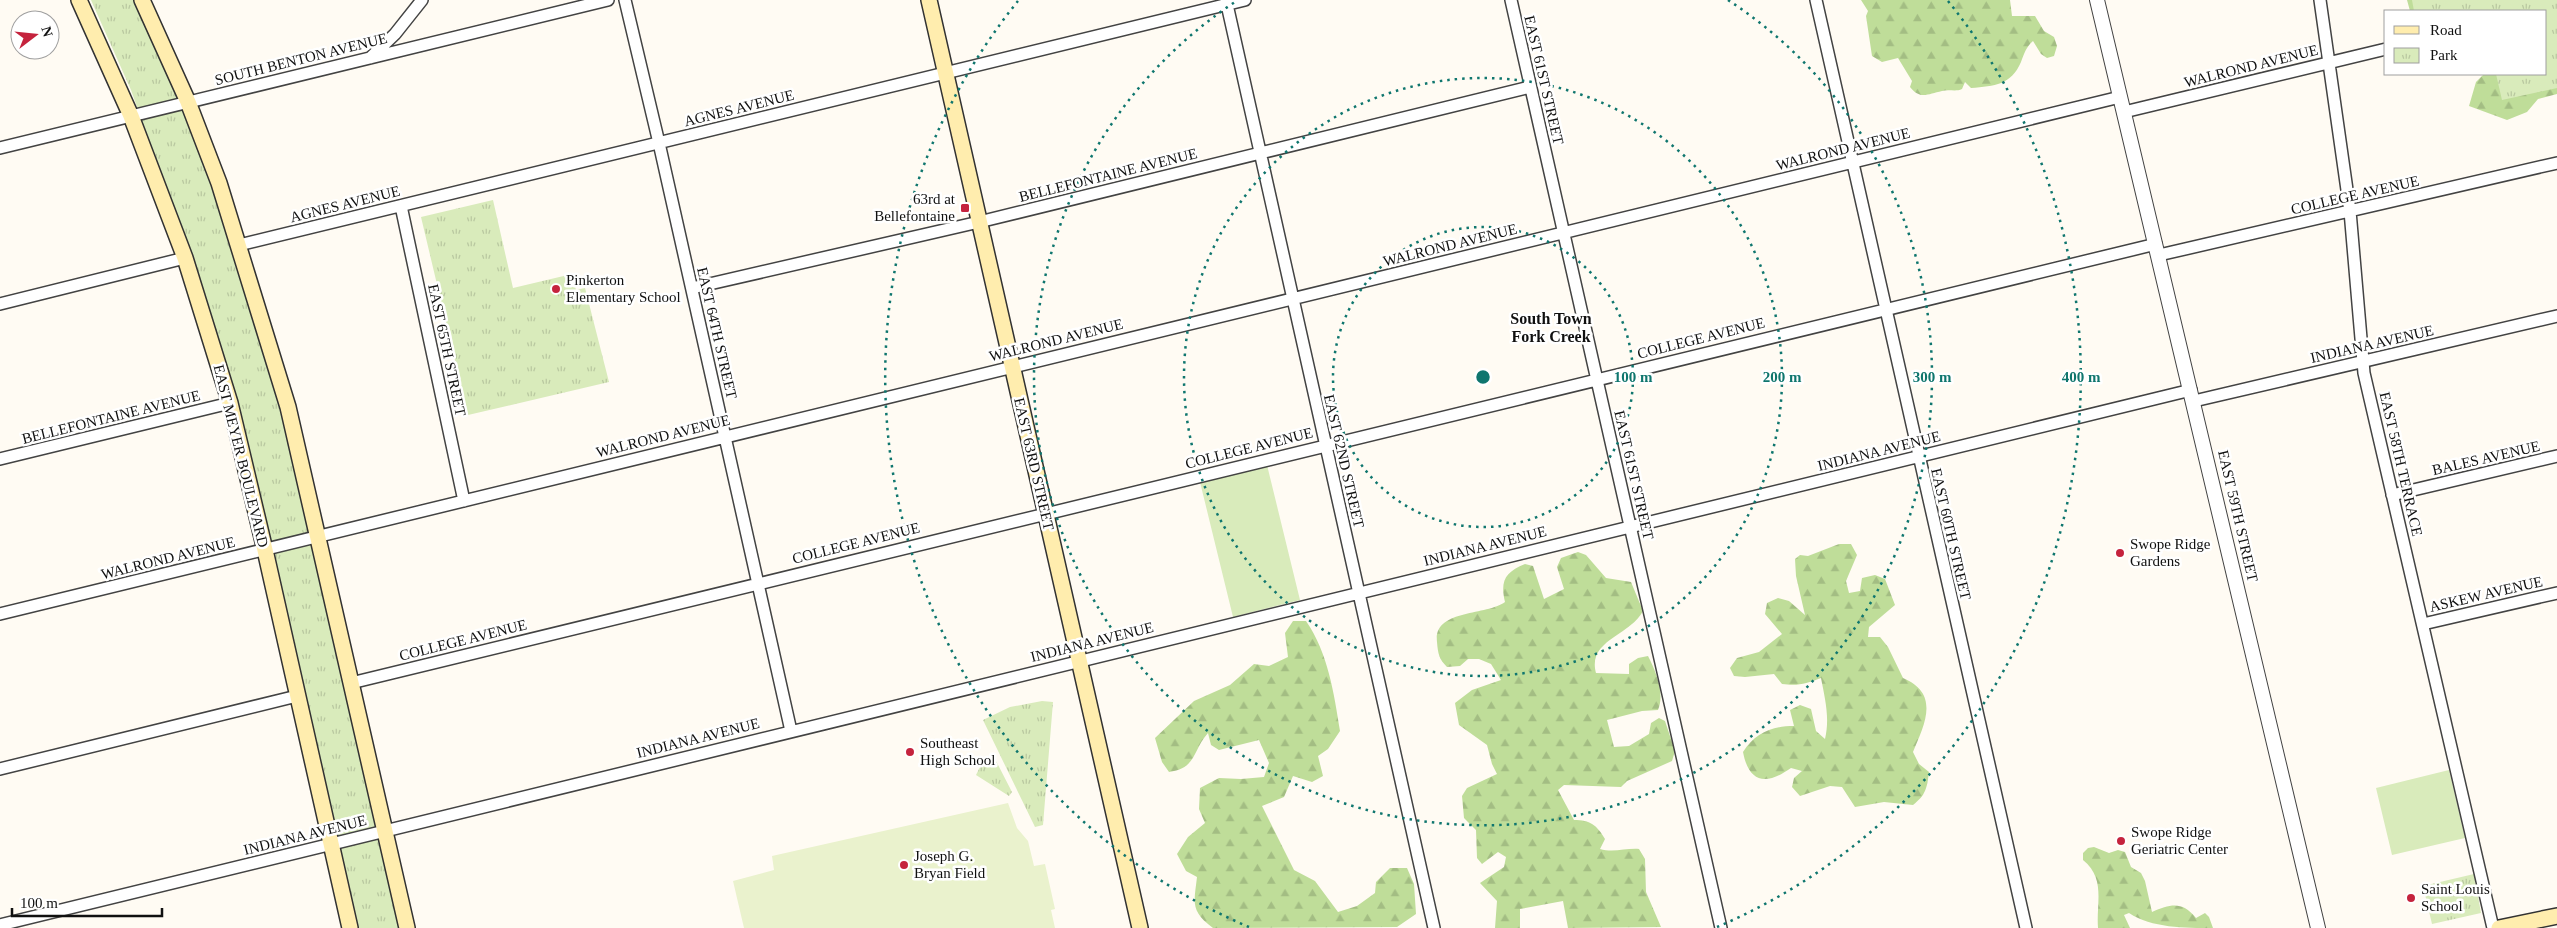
<svg xmlns="http://www.w3.org/2000/svg" width="2557" height="928" viewBox="0 0 2557 928" font-family="Georgia,serif">
<style>
.grass{fill:#d9ebbb}
.forest{fill:url(#forest-firs)}
.park{fill:url(#park-tufts)}
.pitch{fill:#eaf2cd}
.lines{fill:none;stroke-linecap:round;stroke-linejoin:round}
.minor-casing{stroke:#434343;stroke-width:14}
.tertiary-casing{stroke:#434343;stroke-width:16}
.secondary-casing{stroke:#323232;stroke-width:18}
.minor{stroke:#fff;stroke-width:11}
.tertiary{stroke:#fff;stroke-width:14}
.secondary{stroke:#ffedae;stroke-width:15}
.ring{fill:none;stroke:#0f766e;stroke-width:2.5;stroke-dasharray:2.5 5}
.poi-dot{fill:#c5233d;stroke:#fff;stroke-width:2}
.labels{text-anchor:middle;stroke-width:5;stroke-linejoin:round;paint-order:stroke}
.street-label{font-size:15px;fill:#101010;stroke:#fff}
.poi-label{font-size:15px;fill:#101010;stroke:#fff;text-anchor:start}
.neighbourhood-label{font-size:16px;font-weight:bold;fill:#101010;stroke:#fff}
.centre{fill:#0f766e;stroke:#fff;stroke-width:2.5}
.ring-label{font-size:15px;text-anchor:middle;font-weight:bold;fill:#0f766e;stroke:#fff;stroke-width:5;stroke-linejoin:round;paint-order:stroke}
</style>
<defs>
<pattern id="forest-firs" width="22" height="20" patternUnits="userSpaceOnUse" patternTransform="scale(1.25)"><rect width="22" height="20" fill="#bfdd99"/><path d="M5 1l3.5 6h-7zM16 11l3.5 6h-7z" fill="#a3bd83"/></pattern>
<pattern id="park-tufts" width="24" height="20" patternUnits="userSpaceOnUse" patternTransform="scale(1.25)"><rect width="24" height="20" fill="#d9ebbb"/><path d="M3 7l-1-3M5 7V3M7 7l1-3M15 17l-1-3M17 17v-4M19 17l1-3" fill="none" stroke="#b9c8a0"/></pattern>
</defs>
<rect width="100%" height="100%" fill="#fffbf3"/>
<path class="grass" d="M1267,465L1300,600L1233,617L1200,482Z
M2449,770L2465,838L2392,855L2376,788Z"/>
<path class="forest" d="M1861,0H2010L2012,16H2035L2044,31L2054,37L2057,46L2054,56L2047,58L2041,54L2033,41C2026,47 2024,54 2021,62C2011,85 1995,86 1971,88L1965,82L1962,89C1956,92 1949,89 1942,91C1928,94 1920,100 1910,87L1912,81L1898,58L1882,62L1872,56L1866,16L1868,11Z
M2407,0H2557V94L2538,99L2527,112L2507,120L2469,106L2476,82L2484,74H2546V11H2410Z
M1839,544H1851L1857,555L1846,581L1849,593L1860,591L1862,578L1875,575L1885,579L1895,605L1869,627L1868,637H1880L1888,647L1903,678C1941,694 1924,725 1913,752L1919,764L1929,772C1927,788 1926,795 1913,805L1884,802L1855,807L1842,787L1830,786L1800,796L1792,787L1794,778L1802,771L1791,768C1767,785 1749,784 1743,752C1755,733 1772,726 1794,726L1790,710L1800,705L1811,709L1816,731L1825,739C1830,718 1825,699 1821,678C1806,684 1798,686 1782,684L1774,674L1745,677L1734,676L1730,668L1737,658L1759,652L1782,634L1765,614L1767,603L1778,598L1789,601L1805,615L1796,576L1795,559L1800,555L1808,556Z
M1578,552L1586,555L1606,578L1631,582L1643,611C1630,636 1587,640 1596,673L1629,674V664L1638,658L1648,656C1656,671 1665,694 1658,710L1642,711L1607,720L1614,747L1629,746L1649,734L1651,723L1659,718L1665,721L1675,751L1672,761L1627,781L1621,787L1564,785L1558,790L1574,820C1590,820 1597,825 1605,839L1600,849C1613,853 1626,848 1639,849L1645,859L1646,892L1661,927L1568,928L1563,901L1520,909V928H1495L1497,901L1480,883L1504,867L1506,857L1498,852L1482,864L1477,858L1476,830L1464,818L1462,796L1467,788L1497,774L1492,764L1487,745L1459,725L1455,703L1472,690L1501,680L1491,664L1479,659H1468L1460,666L1447,667C1439,659 1438,654 1437,642C1433,609 1486,616 1505,602C1500,581 1505,572 1525,564L1533,566L1544,599L1564,589L1557,567L1561,558Z
M1293,621H1306C1328,653 1334,693 1340,731L1328,749L1318,756L1323,776L1312,782L1293,776L1284,797L1262,806L1294,870L1315,881L1338,912L1357,906L1375,893L1376,882L1390,868H1407L1414,884L1416,914L1397,927L1213,928C1190,911 1194,903 1197,877L1186,871L1177,854L1188,837L1205,823L1199,809L1200,788L1219,778L1241,779L1264,777L1269,763L1259,740L1219,750L1211,745L1208,733C1192,751 1197,768 1169,772L1162,762L1155,738L1194,701L1230,685L1254,664L1269,666L1288,657L1285,633Z
M2094,847L2109,853L2118,850L2125,852L2131,867L2141,873L2145,881L2152,912C2171,904 2182,901 2196,918L2205,913L2209,917L2213,928C2184,928 2152,928 2129,913L2124,915L2130,928H2098C2096,902 2106,879 2083,860V853L2088,848Z"/>
<path class="park" d="M91,0H137L202,152L282,408L402,928H356L209,310L131,90Z
M2412,0H2557V88L2502,100L2496,74H2546V11H2414Z
M493,200L513,288L572,274L576,290L585,288L609,382L468,415L421,217Z
M1042,701L1053,702L1043,825L1035,827L983,720L1010,707Z
M994,757L1012,792L1009,796L976,775L980,767Z
M2474,874L2481,913L2432,924L2423,886Z"/>
<path class="pitch" d="M1008,803L1017,828L1028,841L1034,866L1045,864L1055,909L1051,910L1055,928H744L733,881L774,870L772,856Z"/>
<g class="lines">
<defs>
<path id="minor" d="M625,0L659,143L791,731
M1226,0L1434,928
M1511,0L1721,928
M1816,0L2026,928
M2320,0L2350,211L2364,373L2493,928
M370,58L395,34L422,0
M2124,112L2386,49
M0,148L608,0
M401,206L464,501
M239,245L1245,0
M2159,255L2557,163
M692,288L979,222L1530,87
M0,304L185,258
M2194,401L2557,316
M0,459L230,403
M2392,495L2557,456
M0,614L2120,97
M2423,624L2557,593
M351,683L2156,244
M0,769L297,696
M0,925L2191,390"/>
<path id="tertiary" d="M2097,0L2318,928"/>
<path id="secondary" d="M79,0L131,116L185,258L230,403L265,550L350,928
M142,0L188,102L219,183L288,407L407,928
M929,0L1140,928
M2499,928L2557,916"/>
</defs>
<use href="#minor" class="minor-casing"/>
<use href="#tertiary" class="tertiary-casing"/>
<use href="#secondary" class="secondary-casing"/>
<use href="#minor" class="minor"/>
<use href="#tertiary" class="tertiary"/>
<use href="#secondary" class="secondary"/>
</g>
<g class="ring">
<circle cx="1483" cy="377" r="150"/>
<circle cx="1483" cy="377" r="299"/>
<path d="M1728 0A449 449 0 1 1 1238 0"/>
<path d="M1249 927A598 598 0 0 1 1018 1M1948 1A598 598 0 0 1 1717 927"/>
</g>
<g class="poi-dot">
<rect x="960" y="203" width="10" height="10" rx="2.5"/>
<circle cx="556" cy="289" r="5"/>
<circle cx="2120" cy="553" r="5"/>
<circle cx="910" cy="752" r="5"/>
<circle cx="2121" cy="841" r="5"/>
<circle cx="904" cy="865" r="5"/>
<circle cx="2411" cy="898" r="5"/>
</g>
<g class="labels">
<g class="street-label">
<text transform="translate(301 59) rotate(-14)" y="5">SOUTH BENTON AVENUE</text>
<text transform="translate(2251 66) rotate(-14)" y="5">WALROND AVENUE</text>
<text transform="translate(1544 80) rotate(77)" y="5">EAST 61ST STREET</text>
<text transform="translate(739 108) rotate(-14)" y="5">AGNES AVENUE</text>
<text transform="translate(1843 149) rotate(-14)" y="5">WALROND AVENUE</text>
<text transform="translate(1108 175) rotate(-14)" y="5">BELLEFONTAINE AVENUE</text>
<text transform="translate(2355 195) rotate(-13)" y="5">COLLEGE AVENUE</text>
<text transform="translate(345 204) rotate(-14)" y="5">AGNES AVENUE</text>
<text transform="translate(1450 245) rotate(-14)" y="5">WALROND AVENUE</text>
<text transform="translate(717 333) rotate(77)" y="5">EAST 64TH STREET</text>
<text transform="translate(1701 338) rotate(-14)" y="5">COLLEGE AVENUE</text>
<text transform="translate(1056 340) rotate(-14)" y="5">WALROND AVENUE</text>
<text transform="translate(2372 344) rotate(-13)" y="5">INDIANA AVENUE</text>
<text transform="translate(447 350) rotate(78)" y="5">EAST 65TH STREET</text>
<text transform="translate(111 417) rotate(-14)" y="5">BELLEFONTAINE AVENUE</text>
<text transform="translate(663 436) rotate(-14)" y="5">WALROND AVENUE</text>
<text transform="translate(1249 448) rotate(-14)" y="5">COLLEGE AVENUE</text>
<text transform="translate(1879 451) rotate(-14)" y="5">INDIANA AVENUE</text>
<text transform="translate(241 456) rotate(76)" y="5">EAST MEYER BOULEVARD</text>
<text transform="translate(2486 458) rotate(-13)" y="5">BALES AVENUE</text>
<text transform="translate(1344 461) rotate(77)" y="5">EAST 62ND STREET</text>
<text transform="translate(1034 464) rotate(77)" y="5">EAST 63RD STREET</text>
<text transform="translate(2401 464) rotate(77)" y="5">EAST 58TH TERRACE</text>
<text transform="translate(1634 475) rotate(77)" y="5">EAST 61ST STREET</text>
<text transform="translate(2238 516) rotate(77)" y="5">EAST 59TH STREET</text>
<text transform="translate(1951 534) rotate(77)" y="5">EAST 60TH STREET</text>
<text transform="translate(856 543) rotate(-14)" y="5">COLLEGE AVENUE</text>
<text transform="translate(1485 546) rotate(-14)" y="5">INDIANA AVENUE</text>
<text transform="translate(168 558) rotate(-14)" y="5">WALROND AVENUE</text>
<text transform="translate(2486 594) rotate(-13)" y="5">ASKEW AVENUE</text>
<text transform="translate(463 640) rotate(-14)" y="5">COLLEGE AVENUE</text>
<text transform="translate(1092 642) rotate(-14)" y="5">INDIANA AVENUE</text>
<text transform="translate(698 738) rotate(-14)" y="5">INDIANA AVENUE</text>
<text transform="translate(305 835) rotate(-14)" y="5">INDIANA AVENUE</text>
</g>
<g class="poi-label">
<text x="955" y="204" text-anchor="end">63rd at<tspan x="955" dy="17">Bellefontaine</tspan></text>
<text x="566" y="285">Pinkerton<tspan x="566" dy="17">Elementary School</tspan></text>
<text x="2130" y="549">Swope Ridge<tspan x="2130" dy="17">Gardens</tspan></text>
<text x="920" y="748">Southeast<tspan x="920" dy="17">High School</tspan></text>
<text x="2131" y="837">Swope Ridge<tspan x="2131" dy="17">Geriatric Center</tspan></text>
<text x="914" y="861">Joseph G.<tspan x="914" dy="17">Bryan Field</tspan></text>
<text x="2421" y="894">Saint Louis<tspan x="2421" dy="17">School</tspan></text>
</g>
<g class="neighbourhood-label">
<text x="1551" y="324">South Town<tspan x="1551" dy="18">Fork Creek</tspan></text>
</g>
</g>
<circle cx="1483" cy="377" r="8" class="centre"/>
<g class="ring-label">
<text x="1633" y="382">100 m</text>
<text x="1782" y="382">200 m</text>
<text x="1932" y="382">300 m</text>
<text x="2081" y="382">400 m</text>
</g>
<rect x="2384" y="10" width="162" height="65" fill="#ffffff" stroke="#9f9f9f"/>
<rect x="2394" y="26" width="25" height="8" fill="#ffedae" stroke="#9f9f9f"/>
<text x="2430" y="35" font-size="15" fill="#101010">Road</text>
<rect x="2394" y="48" width="25" height="15" fill="url(#park-tufts)" stroke="#9f9f9f"/>
<text x="2430" y="60" font-size="15" fill="#101010">Park</text>
<g transform="translate(35 35) rotate(74)"><circle r="24" fill="#ffffff" stroke="#9f9f9f"/>
<path d="M0-4L9 19L0 12L-9 19Z" fill="#c5233d"/>
<text y="-8" font-size="14" font-weight="bold" text-anchor="middle" fill="#101010">N</text>
</g>
<path d="M12 908v8h150v-8" fill="none" stroke="#101010" stroke-width="2.5"/>
<text x="20" y="908" font-size="15" fill="#101010" stroke="#ffffff" stroke-width="4" paint-order="stroke">100 m</text>
</svg>
